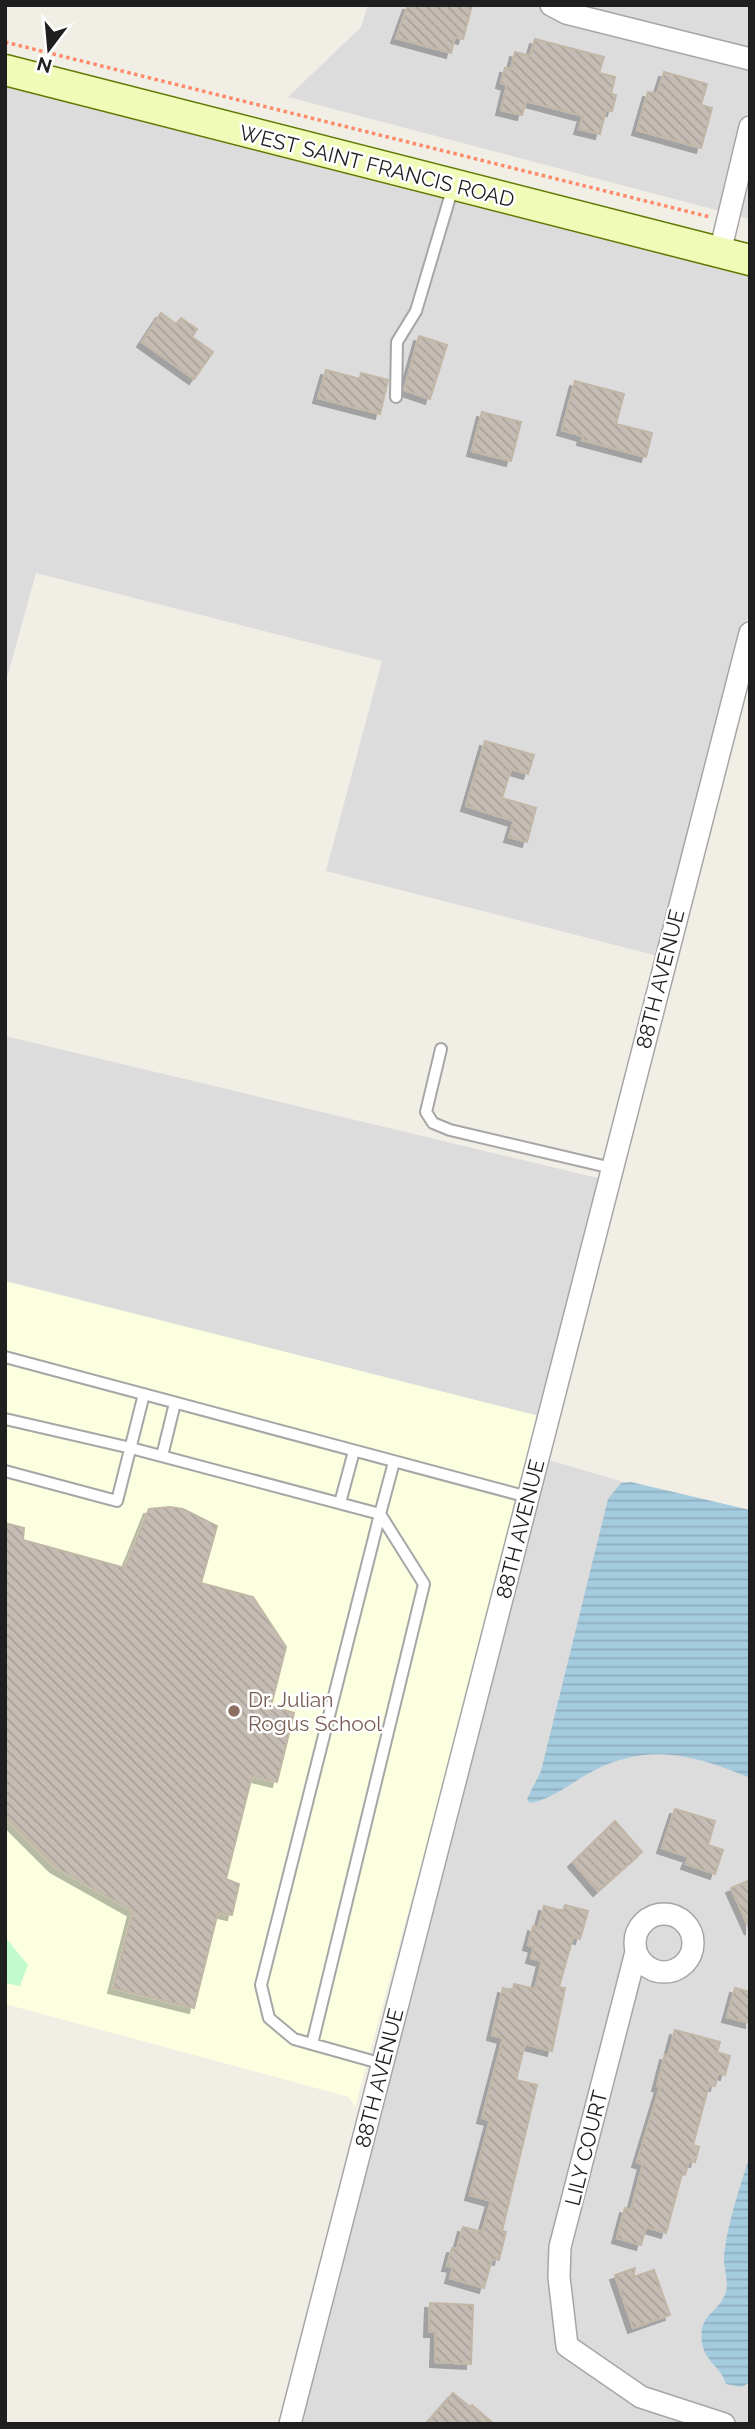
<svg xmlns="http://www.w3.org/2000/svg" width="755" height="2429" viewBox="0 0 755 2429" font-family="Raleway,sans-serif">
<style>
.residential{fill:#dddcdc}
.education{fill:#fbffdf}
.park{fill:#c1fbcd}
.water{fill:url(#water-rules)}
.building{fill:url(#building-back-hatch);stroke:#c2b6a7;stroke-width:2;filter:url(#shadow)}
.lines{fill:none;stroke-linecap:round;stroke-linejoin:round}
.lane-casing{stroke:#a6a6a6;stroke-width:14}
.street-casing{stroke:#a6a6a6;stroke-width:24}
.secondary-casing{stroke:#5f7a03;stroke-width:33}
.path{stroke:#fd8a69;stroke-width:3.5;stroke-dasharray:3.5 3.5;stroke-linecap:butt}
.lane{stroke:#fff;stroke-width:10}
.street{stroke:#fff;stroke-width:21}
.secondary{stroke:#f0fbb8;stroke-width:30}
.education-dot{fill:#8d6e63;stroke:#fff;stroke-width:2.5}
.labels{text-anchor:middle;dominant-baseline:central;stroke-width:5;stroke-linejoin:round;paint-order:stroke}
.street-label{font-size:21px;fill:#1f1f1f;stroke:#fff}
.education-label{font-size:21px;fill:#785e54;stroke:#fff;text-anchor:start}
</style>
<defs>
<pattern id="water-rules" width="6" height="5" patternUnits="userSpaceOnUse" patternTransform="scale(1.75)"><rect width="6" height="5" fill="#a5cbde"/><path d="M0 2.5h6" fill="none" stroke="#8eaebe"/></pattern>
<pattern id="building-back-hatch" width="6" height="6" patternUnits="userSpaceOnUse" patternTransform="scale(1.75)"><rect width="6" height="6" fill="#c5bdb4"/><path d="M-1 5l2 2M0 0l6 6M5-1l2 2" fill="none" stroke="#a9a29a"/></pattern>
<filter id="shadow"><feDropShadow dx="-5" dy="5" stdDeviation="0" flood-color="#0004"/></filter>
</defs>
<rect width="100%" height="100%" fill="#f0eee5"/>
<path class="residential" d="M368,5H750V219L288,97L361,27Z
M5,80L750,266V608L658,956L326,871L382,661L36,573L5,685Z
M5,1036L602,1179L543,1417L5,1281Z
M545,1459L750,1519V2424H298Z"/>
<path class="education" d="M5,1281L543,1417L355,2107L349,2097L5,2004Z"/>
<path class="park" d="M5,1937L28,1965L20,1986L5,1983Z"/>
<path class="water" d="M631,1482L750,1510V1778C695,1755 649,1742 593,1771C572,1782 553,1799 530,1803L527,1799L541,1771L608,1499L621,1483Z
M750,2155V2382L742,2387L726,2384C722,2368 705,2362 702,2343C698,2313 718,2315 726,2292C729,2281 723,2267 724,2255C728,2221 740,2187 750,2155Z"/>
<path class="building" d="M408,5H472L463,39L455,37L451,53L396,38Z
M535,39L604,57L599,73L615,77L611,94L616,95L612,111L606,110L600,134L579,129L583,116L526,101L522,115L501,110L507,85L501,83L505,68L511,69L515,52L530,56Z
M664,72L707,84L701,105L712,108L701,148L637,130L648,92L657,94Z
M161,313L176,324L181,318L197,329L192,337L213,352L194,379L142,342Z
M419,336L447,345L430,399L404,390Z
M326,370L360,379L361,373L388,380L380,414L318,398Z
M575,381L624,394L616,424L652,433L646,457L582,440L583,436L562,430Z
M482,412L521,422L511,461L472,451Z
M485,741L534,755L528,774L511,769L502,798L536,808L527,842L509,837L514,821L466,806Z
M170,1507L183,1509L217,1526L201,1583L253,1597L286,1647L271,1706L294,1713L277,1782L252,1776L226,1879L239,1884L232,1915L218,1912L194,2008L113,1988L133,1911L55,1867L5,1817V1523L24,1528L23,1540L125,1568L149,1509Z
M675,1809L715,1821L708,1845L723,1850L715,1874L686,1864L689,1857L662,1848Z
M615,1821L642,1852L598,1891L573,1862Z
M750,1880V1930L731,1888Z
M565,1905L588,1911L580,1939L573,1937L559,1987L565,1988L552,2051L525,2044L516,2080L537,2085L502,2231L506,2232L499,2260L492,2259L484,2288L450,2278L453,2267L447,2266L452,2248L457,2249L463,2227L482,2232L491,2201L470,2195L490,2120L482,2118L503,2038L492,2035L503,1988L513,1991L514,1984L535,1989L542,1961L531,1958L534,1947L528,1945L533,1926L538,1928L544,1906L563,1911Z
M735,1988L750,1992V2023L727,2017Z
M675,2030L720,2042L717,2052L730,2056L725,2075L718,2073L715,2086L709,2085L693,2145L699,2147L695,2162L689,2161L685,2175L682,2174L666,2233L646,2227L641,2245L617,2238L625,2208L631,2210L643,2164L637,2162L660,2087L657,2086L665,2055L668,2056Z
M635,2268L633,2277L654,2270L670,2315L633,2328L615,2275Z
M430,2303L473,2305L471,2364L435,2362L436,2332H429Z
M453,2393L470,2407L472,2405L494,2424H426Z"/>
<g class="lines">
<g class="lane-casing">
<path id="lane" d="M396,397L397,342L416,311L453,187
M441,1049L426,1112L433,1123L450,1130L612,1168
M5,1357L528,1497
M5,1419L131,1448L380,1514L261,1985L269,2018L294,2039L383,2064
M162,1456L175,1403
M5,1471L117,1501L144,1394
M340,1503L354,1451
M312,2044L424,1584L380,1514L394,1462"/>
</g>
<g class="street-casing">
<path id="street" d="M551,5L566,13L750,59
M720,252L750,127
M635 1943a29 29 0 1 1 58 0a29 29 0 1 1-58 0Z
M636,1952L560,2247L559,2277L567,2346L641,2397L724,2424
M290,2424L750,633"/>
</g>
<g class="secondary-casing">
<path id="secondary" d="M5,70L750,260"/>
</g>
<path class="path" d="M5,42L710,217"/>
<use href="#lane" class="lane"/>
<use href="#street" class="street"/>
<use href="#secondary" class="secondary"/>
</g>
<circle class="education-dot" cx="234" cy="1711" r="7"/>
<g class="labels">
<g class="street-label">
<text transform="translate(377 166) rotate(14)">WEST SAINT FRANCIS ROAD</text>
<text transform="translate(660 979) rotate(-76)">88TH AVENUE</text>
<text transform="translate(520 1529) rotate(-76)">88TH AVENUE</text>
<text transform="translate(379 2078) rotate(-76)">88TH AVENUE</text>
<text transform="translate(586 2148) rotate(-76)">LILY COURT</text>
</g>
<g class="education-label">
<text x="248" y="1699">Dr. Julian<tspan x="248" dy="24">Rogus School</tspan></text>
</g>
</g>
<rect width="755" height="2429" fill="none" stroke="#1f1f1f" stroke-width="14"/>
<g transform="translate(49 49) rotate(196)" stroke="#ffffff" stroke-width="5" paint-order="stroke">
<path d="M0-5L12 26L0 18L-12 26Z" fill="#1f1f1f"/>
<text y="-10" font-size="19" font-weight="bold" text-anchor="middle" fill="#1f1f1f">N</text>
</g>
</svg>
